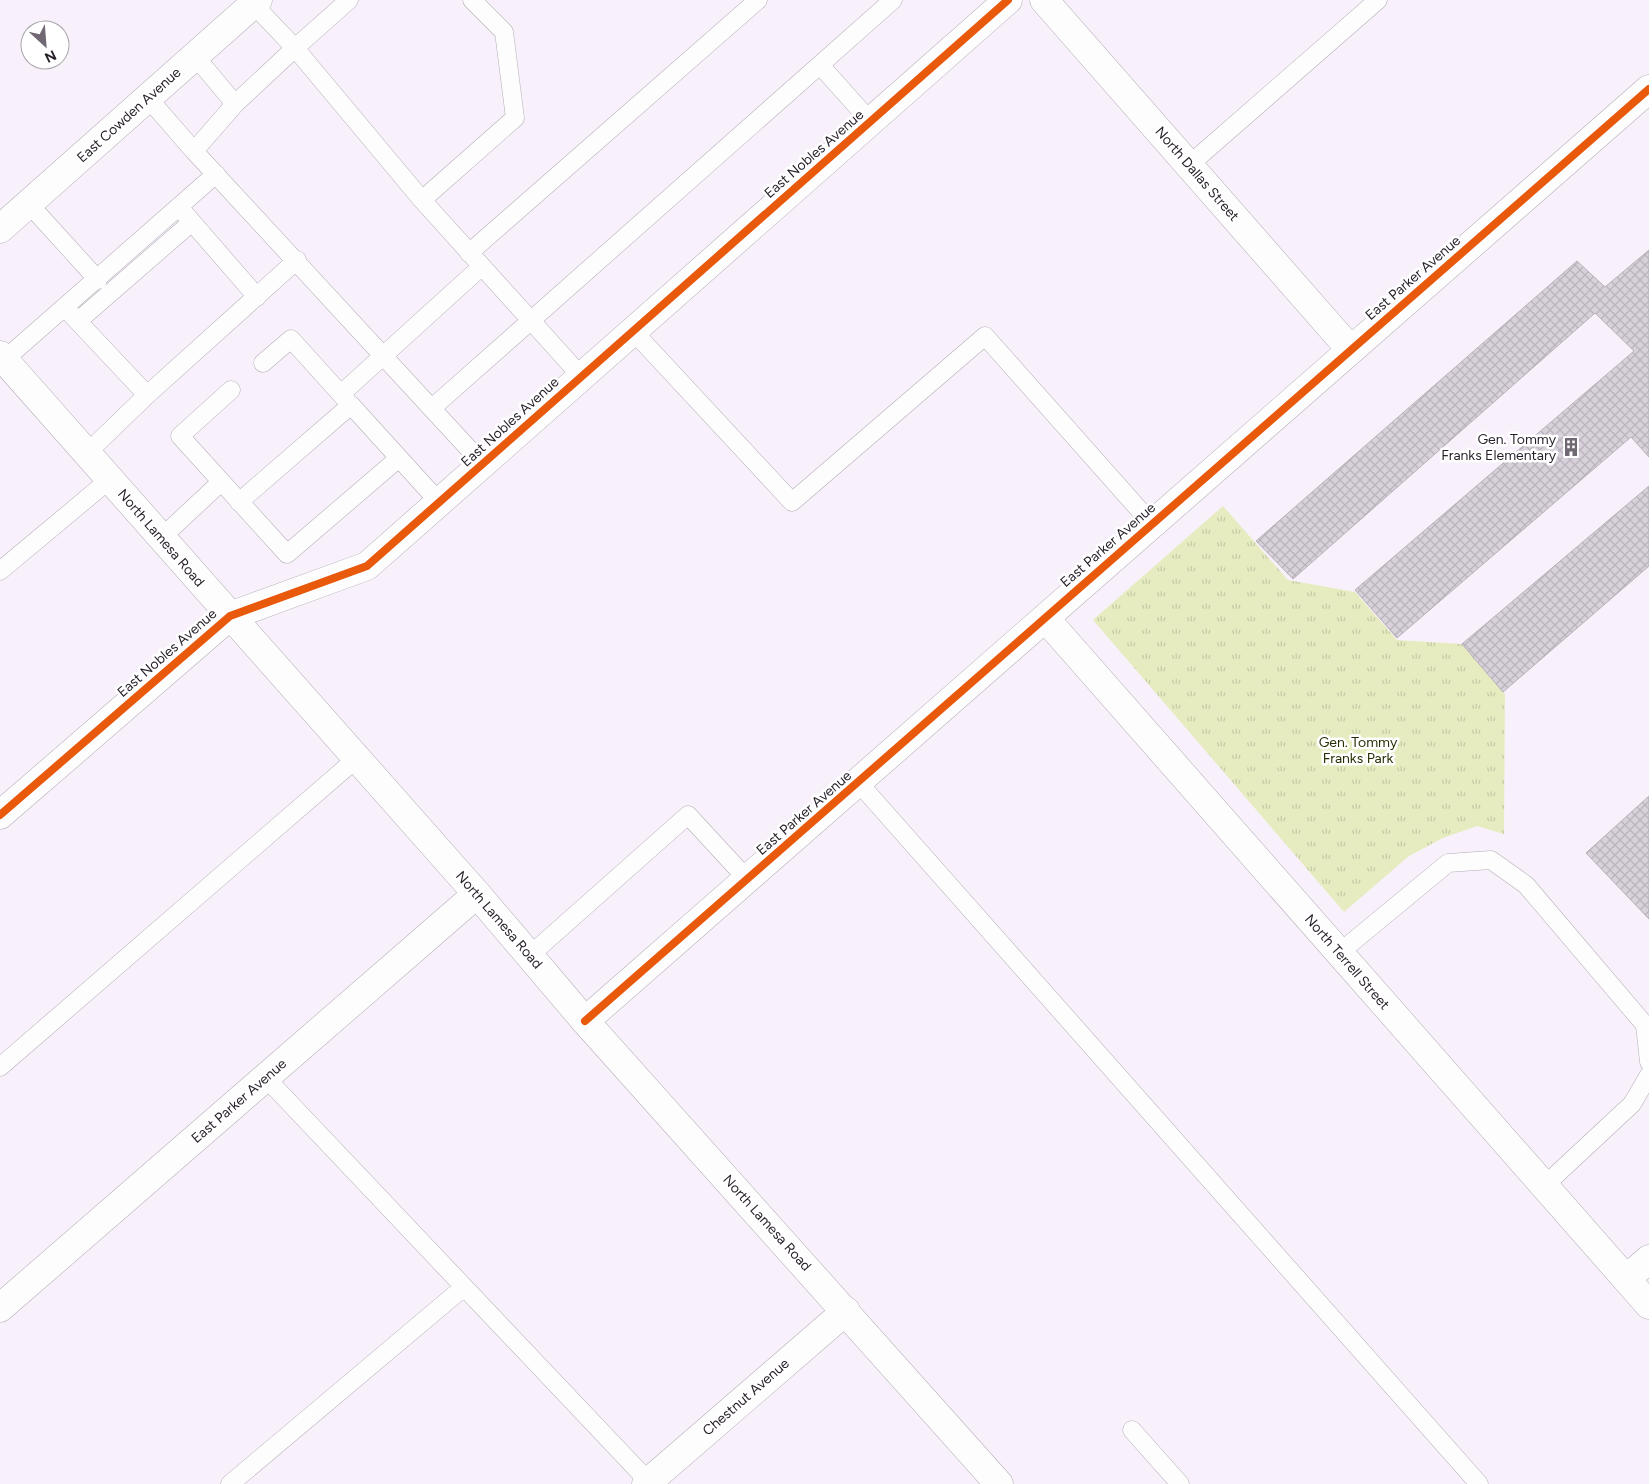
<svg xmlns="http://www.w3.org/2000/svg" width="1649" height="1484" viewBox="0 0 1649 1484" font-family="Figtree,sans-serif">
<style>
.park{fill:url(#park-tufts)}
.building{fill:url(#building-cross-hatch);stroke:#b8b1ba}
.lines{fill:none;stroke-linecap:round;stroke-linejoin:round}
.lane-casing{stroke:#b3acb6;stroke-width:19}
.street-casing{stroke:#b3acb6;stroke-width:29}
.secondary-casing{stroke:#b3acb6;stroke-width:29}
.lane{stroke:#fefdfe;stroke-width:18}
.street{stroke:#fefdfe;stroke-width:28}
.secondary{stroke:#fefdfe;stroke-width:28}
.cycleway-casing{stroke:#fff;stroke-width:11}
.cycleway{stroke:#e8590c;stroke-width:8}
.labels{text-anchor:middle;dominant-baseline:central;stroke-width:5;stroke-linejoin:round;paint-order:stroke}
.street-label{font-size:14px;fill:#261e28;stroke:#fff}
.poi-label{font-size:14px;fill:#261e28;stroke:#fff;text-anchor:end}
.park-label{font-size:14px;fill:#282e03;stroke:#fff}
</style>
<defs>
<pattern id="park-tufts" width="24" height="20" patternUnits="userSpaceOnUse" patternTransform="scale(1.25)"><rect width="24" height="20" fill="#e6ecc0"/><path d="M3 7l-1-3M5 7V3M7 7l1-3M15 17l-1-3M17 17v-4M19 17l1-3" fill="none" stroke="#c5caa5"/></pattern>
<pattern id="building-cross-hatch" width="8" height="8" patternUnits="userSpaceOnUse" patternTransform="scale(1.25)"><rect width="8" height="8" fill="#d8d1db"/><path d="M0 0l8 8M0 8l8-8" fill="none" stroke="#b9b3bc"/></pattern>
</defs>
<rect width="100%" height="100%" fill="#f8f1fb"/>
<path class="park" d="M1223,506L1288,580L1355,592L1397,640L1462,644L1505,694L1504,834L1477,826L1443,838L1409,856L1344,912L1093,620Z"/>
<path class="building" d="M1649,250V457L1631,437L1397,638L1355,590L1634,351L1595,313L1293,579L1256,541L1577,261L1605,287Z
M1649,486V566L1503,692L1462,644Z
M1649,796V919L1586,853Z"/>
<g class="lines">
<g class="lane-casing">
<path id="lane" d="M349,0L295,48L422,200L581,376
M195,56L235,104
M820,65L870,121
M148,98L194,151L482,463
M194,151L235,104L295,48L253,4
M1189,165L1378,0
M422,200L515,118L504,32L472,0
M29,204L98,280
M185,214L257,297
M469,253L758,0
M70,313L147,395
M78,321L192,222
M633,331L792,502L985,336L1152,524
M4,360L216,174
M263,363L291,339L347,401
M231,390L180,436L287,554L399,458
M341,394L481,267
M432,408L893,0
M86,454L147,395L297,260
M239,502L351,405L439,502
M160,539L221,482
M0,571L109,480
M858,782L1479,1484
M1339,953L1448,863L1491,860L1526,885L1645,1025L1649,1062
M529,956L688,815L747,879
M0,1067L356,759
M266,1078L649,1482
M1544,1186L1632,1104L1649,1075
M1132,1430L1180,1484
M230,1484L464,1287"/>
</g>
<g class="street-casing">
<path id="street" d="M1044,0L1350,349
M0,229L258,0
M1045,618L1649,1305
M585,1021L1649,89
M1626,1279L1649,1259
M0,1308L477,894
M646,1484L846,1311"/>
</g>
<g class="secondary-casing">
<path id="secondary" d="M0,355L477,894L585,1021L999,1484
M0,815L230,616L367,566L1008,0"/>
</g>
<use href="#lane" class="lane"/>
<use href="#street" class="street"/>
<use href="#secondary" class="secondary"/>
<g class="cycleway-casing">
<path id="cycleway" d="M0,815L230,616L367,566L1008,0
M585,1021L1649,89"/>
</g>
<use href="#cycleway" class="cycleway"/>
</g>
<defs>
<g id="building-bare" transform="scale(1.5)"><path d="M-4-6H4V6H1V3H-1V6H-4ZM-2.5-4.3h1.7v1.8h-1.7ZM.8-4.3h1.7v1.8H.8ZM-2.5-1h1.7V.8h-1.7ZM.8-1h1.7V.8H.8Z" fill="#706872" stroke="#fff" stroke-width="2.5" paint-order="stroke"/></g>
</defs>
<g fill-rule="evenodd">
<use href="#building-bare" x="1571" y="447"/>
</g>
<g class="labels">
<g class="street-label">
<text transform="translate(129 115) rotate(-42)">East Cowden Avenue</text>
<text transform="translate(814 154) rotate(-41)">East Nobles Avenue</text>
<text transform="translate(1197 174) rotate(49)">North Dallas Street</text>
<text transform="translate(1413 278) rotate(-41)">East Parker Avenue</text>
<text transform="translate(510 422) rotate(-42)">East Nobles Avenue</text>
<text transform="translate(161 538) rotate(49)">North Lamesa Road</text>
<text transform="translate(1108 545) rotate(-41)">East Parker Avenue</text>
<text transform="translate(167 653) rotate(-41)">East Nobles Avenue</text>
<text transform="translate(804 813) rotate(-41)">East Parker Avenue</text>
<text transform="translate(499 920) rotate(49)">North Lamesa Road</text>
<text transform="translate(1347 962) rotate(49)">North Terrell Street</text>
<text transform="translate(239 1101) rotate(-41)">East Parker Avenue</text>
<text transform="translate(767 1223) rotate(48)">North Lamesa Road</text>
<text transform="translate(746 1397) rotate(-41)">Chestnut Avenue</text>
</g>
<g class="poi-label">
<text x="1556" y="439">Gen. Tommy<tspan x="1556" dy="16">Franks Elementary</tspan></text>
</g>
<g class="park-label">
<text x="1358" y="742">Gen. Tommy<tspan x="1358" dy="16">Franks Park</tspan></text>
</g>
</g>
<g transform="translate(45 45) rotate(154)"><circle r="24" fill="#ffffff" stroke="#a8a5a9"/>
<path d="M0-4L9 19L0 12L-9 19Z" fill="#706872"/>
<text y="-8" font-size="14" font-weight="bold" text-anchor="middle" fill="#261e28">N</text>
</g>
</svg>
